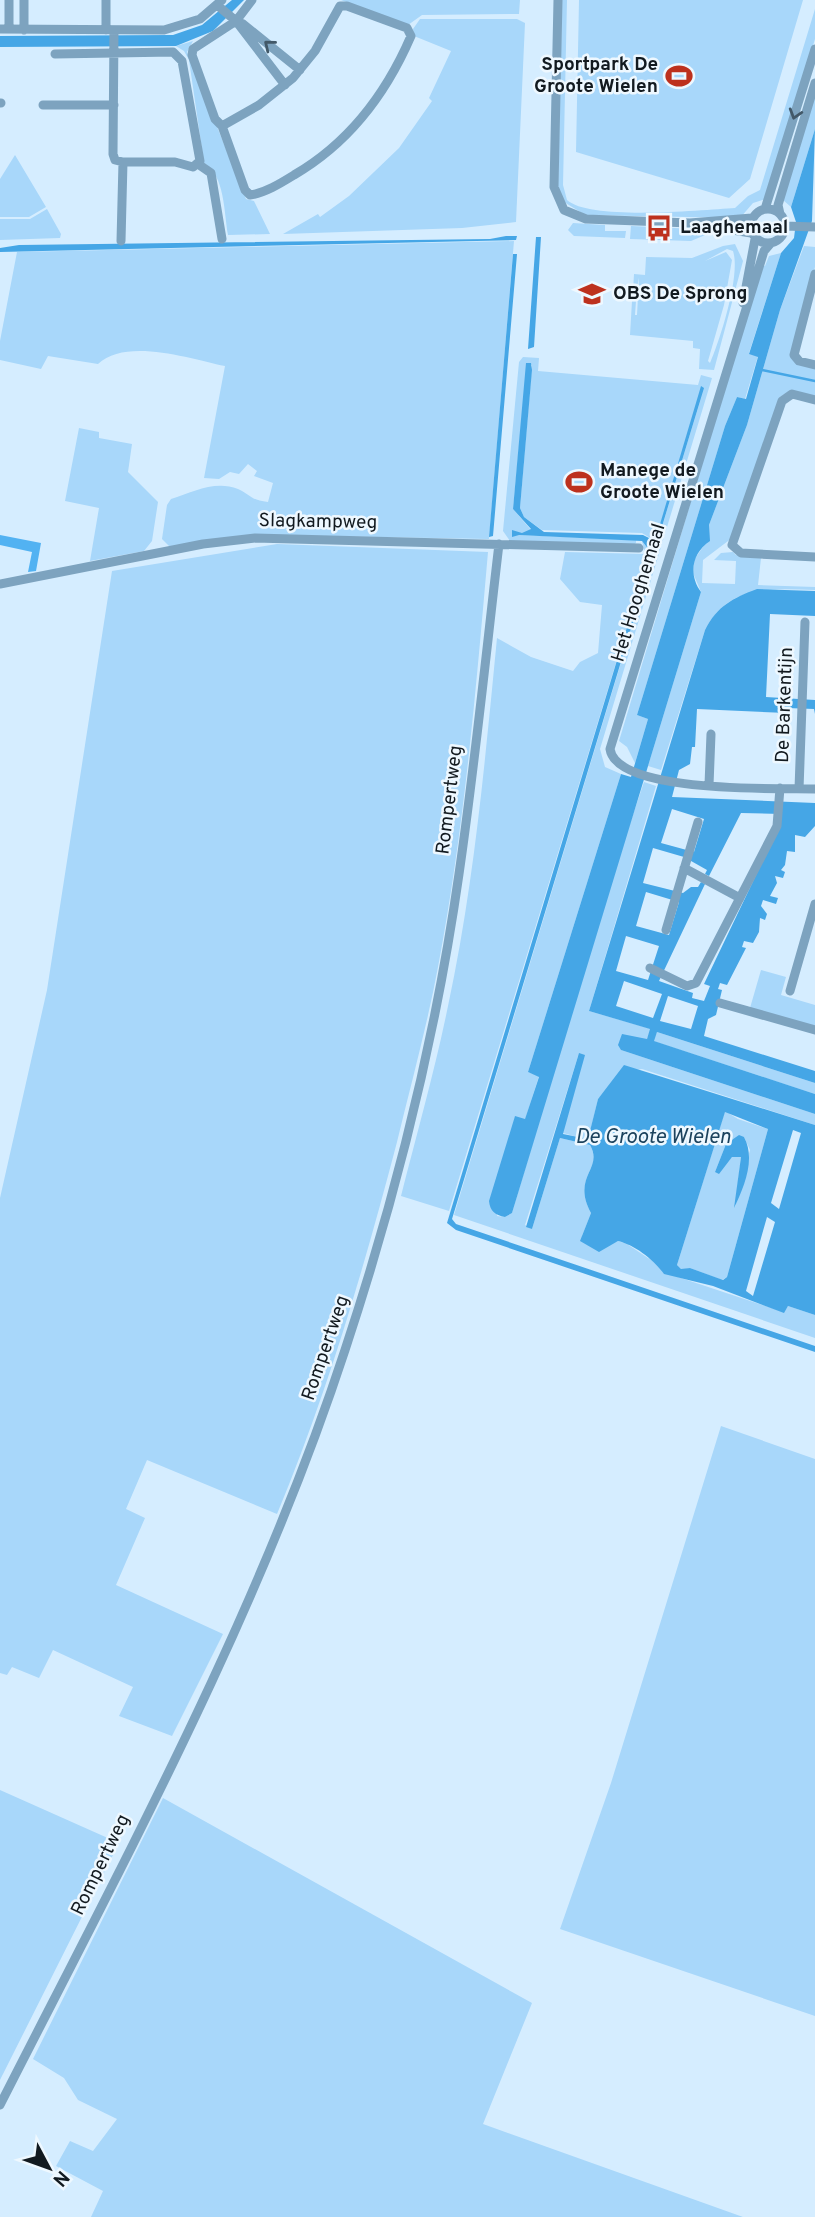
<svg xmlns="http://www.w3.org/2000/svg" width="815" height="2217" viewBox="0 0 815 2217" font-family="Overpass,sans-serif">
<style>
.green{fill:#a8d7fa;fill-rule:evenodd}
.forest{fill:#52b2f2}
.water{fill:#45a6e6;fill-rule:evenodd}
.lines{fill:none;stroke-linecap:round;stroke-linejoin:round}
.stream{stroke:#45a6e6;stroke-width:2.5}
.minor{stroke:#7da3bf;stroke-width:9}
.oneway{stroke:#425868}
.labels{text-anchor:middle;dominant-baseline:central;stroke-width:5;stroke-linejoin:round;paint-order:stroke}
.poi-label{font-size:19px;font-weight:bold;fill:#121a20;stroke:#eef8ff;text-anchor:start}
.street-label{font-size:19px;fill:#121a20;stroke:#eef8ff}
.water-label{font-size:21px;font-style:italic;fill:#1c435e;stroke:#eef8ff}
</style>
<rect width="100%" height="100%" fill="#d5edff"/>
<path class="green" d="M341,0H520L519,14L422,15L408,25Z
M562,0H567L563,185L567,200C590,221 702,210 735,208L748,196L760,190L815,9V39L766,199L753,203L740,218L585,215L564,202L558,186Z
M579,0H803L750,179L729,198L576,152Z
M420,19H517L525,23L516,222L462,228L283,234L318,214L320,217L349,196L399,148L432,101L429,98L451,51L414,36L413,29Z
M193,41L187,52L246,199L254,201L270,234L228,235C224,213 225,175 204,163L189,60L184,51L176,46Z
M815,92V129L791,207L783,200Z
M15,155L46,207L29,217H0V179Z
M47,209L61,234L60,238L0,240V219H30Z
M573,223L605,225V231H626L625,238L574,236L568,230Z
M631,226L717,230L691,241L630,239Z
M514,241L489,539L262,535L170,547L162,539L167,505L171,499C193,492 215,480 238,489C251,495 250,500 268,502L273,483L254,476L257,471L248,464L239,474L230,472L219,479L204,478L225,366C191,359 126,337 98,364L48,356L41,369L0,360V341L17,252Z
M735,244L743,261L714,370L699,369L700,349L693,348V341L630,335L632,301H636L635,315H637L639,278L636,291H633L634,274L645,275L646,257L692,258L723,246ZM727,249L733,251C741,275 720,340 710,363L708,361L724,305L732,260L726,252L705,261Z
M804,246L815,247V267L792,354L815,367V397L791,390L780,397L732,538L703,560L702,583L735,584L736,561L714,560L721,553L733,552L736,555L761,558L758,585L815,587V590C770,589 729,584 705,630L661,770L648,766L701,592L693,573L694,560L705,544L709,525L747,425L780,310Z
M781,253L749,353L758,356L745,399L737,397L725,426L637,715L648,719L635,763L627,747L619,741L762,265L765,266L769,256Z
M523,357L539,358L538,371L698,385L701,375L712,378L600,749L605,767L621,774L528,1072L539,1076L525,1120L515,1117L497,1216L505,1217L512,1213L606,895L644,782L656,786L589,1011L651,1029L647,1039L621,1050L815,1114V1125L642,1069L621,1072L598,1099L588,1140L563,1133L579,1053L525,1225L532,1229L560,1138L590,1145C604,1170 571,1175 591,1213L582,1236L606,1246L618,1241L627,1244L675,1276L784,1312L788,1306L815,1315V1338L454,1215L704,388L655,541L642,533L542,530L524,517L520,508L532,365L527,363L513,509L531,530L519,535L636,540V543L632,546L510,541L503,531L519,362Z
M79,428L99,432V438L132,444L128,472L158,502L152,541L144,551L90,561L99,508L65,501Z
M642,541L650,551L449,1211L401,1196C417,1133 435,1070 448,1006C474,885 485,761 497,638L531,657L573,671L580,662L598,653L602,605L580,602L560,579L565,552L645,554Z
M277,544L488,552C476,690 464,830 438,967C427,1026 411,1084 397,1142C364,1268 327,1394 277,1514L147,1460L126,1509L145,1518L116,1585L223,1634L172,1736L119,1716L133,1687L53,1650L39,1678L12,1667L7,1675L0,1673V1198L47,990L112,571Z
M761,970L786,977L781,995L815,1005V1027L750,1008Z
M657,1032L815,1083V1094L653,1041Z
M725,1111L738,1119L768,1129L727,1277L722,1280L690,1268L682,1270L677,1265ZM744,1137L750,1150L735,1207L741,1157H732L715,1172L726,1144Z
M721,1426L815,1459V2016L560,1929L611,1783Z
M0,1790L119,1843L0,2080Z
M163,1798L532,2003L483,2124L743,2217H91L103,2191L56,2166L70,2141L93,2151L117,2119L78,2100L64,2078L33,2059Z"/>
<path class="forest" d="M0,535L41,543L36,571L28,572L32,552L0,545Z"/>
<path class="water" d="M232,0H244L213,31L176,46L0,47V36L173,35L202,25Z
M815,129L812,221L780,310L747,425L709,525L710,541C692,553 688,574 701,592L512,1213L505,1217C495,1215 490,1211 489,1201L515,1116L525,1119L539,1077L528,1072L621,774L631,777L648,719L637,715L725,426L737,397L746,399L758,357L749,354L781,253L794,238L796,222L791,207Z
M506,236H517L516,240L0,252V248L19,245L490,239Z
M536,237H541L534,347L528,349Z
M513,254H517L493,536L489,537Z
M526,363H531L532,370L520,508L524,517L544,532L643,535L655,541L701,386L704,388L452,1219L456,1224L815,1346V1352L456,1230L447,1223L650,551L642,541L519,535L512,537V530L522,533L531,529L513,509Z
M757,589L815,591V616L770,614L766,697L815,700V714L814,709L787,708V713L697,709L695,747H692L690,764L679,770L672,797L815,803V826L805,837L795,835V852L787,851L785,865L781,870L785,872L783,878L775,876L777,883L770,896L778,898L776,904L763,900L761,906L767,914L765,920L760,918L759,932L753,943L744,941L742,947L746,948L727,985L720,983L718,989L722,990L716,1015L708,1019L704,1036L815,1071V1083L657,1032L654,1041L815,1094V1114L621,1050L618,1045L622,1034L647,1039L650,1029L589,1011L705,630C717,606 733,598 757,589ZM672,809L704,819L694,852L661,843ZM741,813L782,814L780,825L704,984L710,986L704,1001L692,998L693,993L659,981L705,884L701,882L698,887H691L683,893L643,883L653,848L684,857L707,870L705,874L709,876ZM646,892L679,902L669,935L636,926ZM626,936L659,946L648,980L616,971ZM624,981L662,994L653,1018L616,1006ZM668,996L698,1006L691,1029L660,1021Z
M579,1053L585,1055L563,1134L588,1139L598,1099L624,1065L815,1125V1315L788,1306L784,1313L713,1286L664,1274C654,1260 635,1245 618,1241L599,1252L580,1241L591,1213C571,1176 604,1169 590,1145L560,1138L532,1229L526,1227ZM725,1112L768,1129L727,1277L723,1280L690,1268L681,1269L677,1265ZM793,1130L801,1133L779,1209L771,1203ZM767,1217L775,1222L753,1296L746,1291Z
M739,1135L744,1137C756,1159 744,1187 734,1208L741,1157H732L719,1174L715,1172L726,1144Z"/>
<g class="lines">
<path class="stream" d="M762,370L815,381"/>
<path class="minor" d="M9,0V29
M24,0V30
M558,0L554,187L564,210L586,219L690,223L752,218
M217,5L236,21L285,85
M236,21L243,24L300,70
M0,29L164,30L200,19L222,0
M106,30V0
M114,30L113,154L115,160L123,162
M55,54L173,52L182,61L200,161L193,167L175,162H123L121,241
M0,103H1
M43,105H114
M222,126L259,105L293,78L315,51L340,6H347L407,28L411,36C386,94 349,143 294,175C281,183 265,193 250,195L245,190L222,126L215,119L192,55L193,49L236,21L252,0
M198,164L211,173L222,239
M751 226a17 17 0 1 1 34 0a17 17 0 1 1-34 0Z
M765,209L815,49
M780,214L778,205L815,83
M702,225L751,233
M785,226L815,227
M770,244L764,251L610,749C617,794 779,788 815,789
M815,274L794,355L799,361L815,365
M743,303L755,239
M815,400L792,394L782,401L732,545L741,553L815,557
M0,584L203,544L255,538L639,548
M709,785L711,734
M799,789L805,622
M684,868L740,898
M666,930L698,822
M650,968L687,986L696,983L777,826L780,788
M790,991L815,904
M720,1003L815,1030
M0,2105C125,1859 259,1613 345,1350C396,1196 436,1035 459,874C475,764 486,654 499,544"/>
</g>
<defs><path id="oneway-chevron" d="M-2-3.5L2.5 0L-2 3.5" fill="none" stroke-width="1.6" stroke-linecap="round" stroke-linejoin="round" transform="scale(1.75)"/></defs>
<g class="oneway">
<use href="#oneway-chevron" transform="translate(269 45) rotate(-141)"/>
<use href="#oneway-chevron" transform="translate(795 114) rotate(107)"/>
</g>
<defs>
<g id="stadium-bare" transform="scale(2.1)"><path d="M0-5a6.5 5 0 1 0 0 10a6.5 5 0 1 0 0-10ZM-3.5-1.8h7v3.6h-7Z" fill="#bd311e" stroke="#eef8ff" stroke-width="2.5" paint-order="stroke"/></g>
<g id="bus-bare" transform="scale(2.1)"><path d="M-5-6H5V4H4V6H2V4H-2V6H-4V4H-5ZM-3.5-4V0h7V-4ZM-3.5 1.2v1.5H-2V1.2ZM2 1.2v1.5H3.5V1.2Z" fill="#bd311e" stroke="#eef8ff" stroke-width="2.5" paint-order="stroke"/></g>
<g id="school-bare" transform="scale(2.1)"><path d="M0-5L7-2L0 1L-7-2ZM-4 1L0 2.5L4 1V4Q0 6-4 4Z" fill="#bd311e" stroke="#eef8ff" stroke-width="2.5" paint-order="stroke"/></g>
</defs>
<g fill-rule="evenodd">
<use href="#stadium-bare" x="679" y="76"/>
<use href="#bus-bare" x="659" y="228"/>
<use href="#school-bare" x="592" y="294"/>
<use href="#stadium-bare" x="579" y="482"/>
</g>
<g class="labels">
<g class="poi-label">
<text x="658" y="65" text-anchor="end">Sportpark De<tspan x="658" dy="22">Groote Wielen</tspan></text>
<text x="680" y="228">Laaghemaal</text>
<text x="613" y="294">OBS De Sprong</text>
<text x="600" y="471">Manege de<tspan x="600" dy="22">Groote Wielen</tspan></text>
</g>
<g class="street-label">
<text transform="translate(318 522) rotate(1)">Slagkampweg</text>
<text transform="translate(639 593) rotate(-73)">Het Hooghemaal</text>
<text transform="translate(785 705) rotate(-88)">De Barkentijn</text>
<text transform="translate(450 800) rotate(-83)">Rompertweg</text>
<text transform="translate(326 1348) rotate(-71)">Rompertweg</text>
<text transform="translate(101 1865) rotate(-64)">Rompertweg</text>
</g>
<g class="water-label">
<text x="653" y="1137">De Groote Wielen</text>
</g>
</g>
<g transform="translate(49 2168) rotate(131)" stroke="#eef8ff" stroke-width="5" paint-order="stroke">
<path d="M0-5L12 26L0 18L-12 26Z" fill="#121a20"/>
<text y="-10" font-size="19" font-weight="bold" text-anchor="middle" fill="#121a20">N</text>
</g>
</svg>
